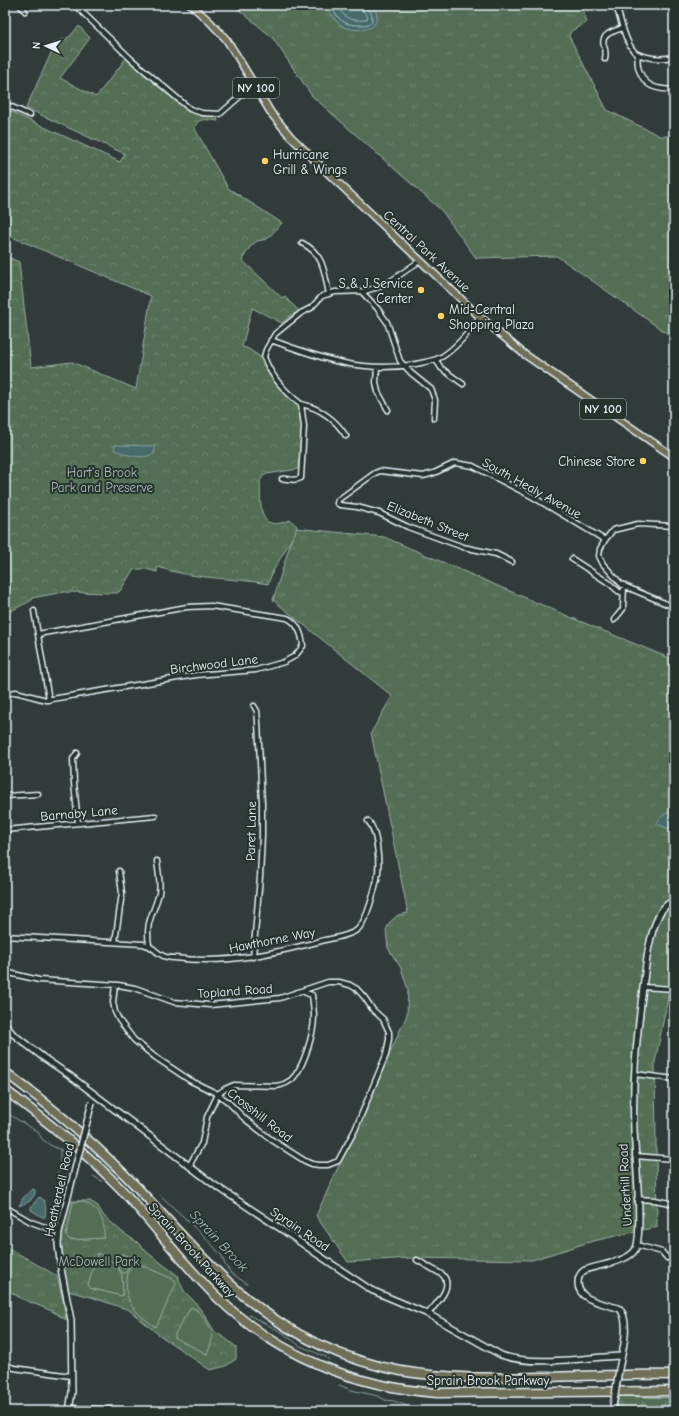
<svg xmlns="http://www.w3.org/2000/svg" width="679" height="1416" viewBox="0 0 679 1416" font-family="'Comic Neue',sans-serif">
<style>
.grass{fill:url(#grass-tufts);stroke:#9db0a6}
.forest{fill:url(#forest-firs);stroke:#9db0a6}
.park{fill:url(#park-crowns);stroke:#9db0a6}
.pitch{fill:#526e55;stroke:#9db0a6}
.water{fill:#466b6a;stroke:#87a1a3}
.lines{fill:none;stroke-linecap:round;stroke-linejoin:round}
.shore{stroke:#a7bbbf;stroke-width:1}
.stream{stroke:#87a1a3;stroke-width:1}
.minor-casing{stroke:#e8f1f8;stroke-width:7}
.tertiary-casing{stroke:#e8f1f8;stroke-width:8}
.primary-casing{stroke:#e8f1f8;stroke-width:9}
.motorway-casing{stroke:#e8f1f8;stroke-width:11}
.minor{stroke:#26332d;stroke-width:4}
.tertiary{stroke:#26332d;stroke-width:5}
.primary{stroke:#706f59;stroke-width:6}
.motorway{stroke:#706f59;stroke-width:8}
.tertiary-bridge-casing{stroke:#e8f1f8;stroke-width:8;stroke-linecap:butt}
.tertiary-bridge{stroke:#26332d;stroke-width:5}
.poi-dot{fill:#ffd166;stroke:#26332d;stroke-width:1.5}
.labels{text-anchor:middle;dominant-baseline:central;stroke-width:4;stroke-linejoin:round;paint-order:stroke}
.shield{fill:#26332d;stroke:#aeb8bb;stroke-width:1}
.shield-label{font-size:12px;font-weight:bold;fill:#e8f1f8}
.poi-label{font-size:13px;fill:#e8f1f8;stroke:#26332d;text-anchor:start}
.street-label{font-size:13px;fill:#e8f1f8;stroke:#26332d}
.park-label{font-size:13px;fill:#acbdb7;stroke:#26332d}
.water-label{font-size:14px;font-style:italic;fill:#a7bbbf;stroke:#26332d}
</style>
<defs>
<pattern id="grass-tufts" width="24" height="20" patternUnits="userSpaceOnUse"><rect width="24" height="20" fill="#526e55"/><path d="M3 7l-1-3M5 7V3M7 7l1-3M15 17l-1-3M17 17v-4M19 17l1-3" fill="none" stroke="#6b836e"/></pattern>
<pattern id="forest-firs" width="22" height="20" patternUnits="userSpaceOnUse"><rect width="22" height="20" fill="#526e55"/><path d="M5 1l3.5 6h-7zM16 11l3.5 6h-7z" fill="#6b836e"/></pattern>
<pattern id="park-crowns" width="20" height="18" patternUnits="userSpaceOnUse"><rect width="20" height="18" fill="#526e55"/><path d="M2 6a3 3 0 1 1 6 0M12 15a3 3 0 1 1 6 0" fill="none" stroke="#6b836e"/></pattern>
</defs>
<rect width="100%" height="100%" fill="#313c3a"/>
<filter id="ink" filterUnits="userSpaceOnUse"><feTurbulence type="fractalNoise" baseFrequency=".025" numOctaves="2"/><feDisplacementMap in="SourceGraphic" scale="8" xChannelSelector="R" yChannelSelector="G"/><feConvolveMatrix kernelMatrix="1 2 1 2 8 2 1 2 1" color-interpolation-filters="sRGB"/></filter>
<g filter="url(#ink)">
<path class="grass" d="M233,5H582L586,23L571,31L569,36L607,110L660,136H674V337H672L557,256L476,258L442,211L312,96L272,37Z
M295,528L384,537L570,617L674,660V968L655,1062L657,1227L593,1241L532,1260L410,1258L348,1262L316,1216L407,1015L408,990L401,968L388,948L386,931L389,923L398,915L408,913L371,733L392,696L273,600Z
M5,1246L57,1276L63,1300L66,1320L52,1311L20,1298L5,1288Z"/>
<path class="forest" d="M619,1396L674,1398V1411H616Z"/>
<path class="park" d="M79,26L90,38L60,78L96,97L127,57L188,110L202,116H217L218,121C209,120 196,116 195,129L228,188L282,223L267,239L257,241L250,247L242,260L282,298L284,296L299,311L290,316L282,323L252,308L242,347L247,348L259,356L274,380L300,408L303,430L298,469L267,474L263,476L260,481C261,492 258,521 271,523C277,525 284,522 290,520L297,526L295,533L273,571L268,584C231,577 194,580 158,567L157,569V572L146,569H140L133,570L120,591L117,593L64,592L32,598V600L5,614V256L19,262L31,367L72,362L136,389L151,296L5,234V109L120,162L125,154L26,108L53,49L50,45L69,37Z
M69,1201H90L98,1206L103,1215L122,1232L137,1242L148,1253L177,1275L184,1291L194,1301L204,1314L215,1332L225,1338L236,1347V1359L226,1366L210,1370L158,1334L129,1310L91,1297L68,1291L60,1248V1233Z"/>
<path class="pitch" d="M82,1201C100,1209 105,1219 104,1238L70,1240L66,1236L73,1202Z
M98,1253L117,1265L116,1256L123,1254L131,1258L126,1273H123L118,1267L122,1276L123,1293L122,1296L90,1288L88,1285Z
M132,1261L175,1280L176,1284L156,1327C127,1308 120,1294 132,1261Z
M191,1307C202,1312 209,1323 212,1335C213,1341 209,1349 207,1354L175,1338V1334Z"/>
<path class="water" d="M325,5H370C372,8 375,10 376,12C377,14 377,17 377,18C375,33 352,31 342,26C334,22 333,13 326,8Z
M115,445L155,446L154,454C140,460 128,455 114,450Z
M673,811L674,815L673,827L667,828L657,824C658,817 666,813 673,811Z
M33,1189L35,1190V1194L30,1201L19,1206L23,1198Z
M39,1197C47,1199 46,1211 45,1217H42L31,1210V1207Z"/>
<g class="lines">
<path class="shore" d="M329,5C333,9 335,14 339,18C345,26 360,26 369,24L372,21V15L368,9L367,5
M337,5C346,19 348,21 366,20L368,17L363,11L362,5"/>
<path class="stream" d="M5,1112L38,1132L42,1139L50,1145L65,1152
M57,1173L60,1169V1149
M93,1176L102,1181
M159,1194L205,1237L222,1256L225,1265L231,1273L247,1284
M5,1212L10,1214
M249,1315L283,1333L300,1346L326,1357L329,1360
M339,1385L351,1390L378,1396L385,1400L394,1401L405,1405L409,1409V1411"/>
<g class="minor-casing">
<path id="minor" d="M20,5L25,11
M75,5L131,59L190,109L202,113L220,114L254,84
M616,5C620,17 626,47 637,54C642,56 647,57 653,58C661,59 667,59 674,56
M638,54C637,60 637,64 639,70C645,88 657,89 674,90
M605,59C606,54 606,51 604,46C600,34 614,31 623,28
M5,104L30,115
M302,243C324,254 324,271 329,294
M362,292L377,308L387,322L400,361L411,373L431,389L435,400L434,418
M271,340C320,358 363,374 416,364C425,362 435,361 443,356C458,346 470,331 480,317
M436,360L441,368L463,384
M377,367L376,382L378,392L388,410
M301,404C320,408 336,420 346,436
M282,479C289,478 294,482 301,478L304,426L301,404C285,392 271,376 264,357L266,350L275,334L301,313L311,308L322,296L335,292L365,291L385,285L421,260
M674,526L638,524L613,530L605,540L600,549L599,556L603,564L622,585L674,607
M572,559L609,583L618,591L623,593
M512,562L496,554L463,547L408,527L379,513L357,507L340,505L337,503L338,500L375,473L380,471L423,476L434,473L455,463L473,466L533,497L605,540
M34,611L49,700
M614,620L623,609L624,585
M5,694L16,692L46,700L196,675L256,670L284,662L295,656L303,646C302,635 298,623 287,618L211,606L187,607L38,634
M77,753L73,759L74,783L78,823
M5,796L38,794
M5,830L155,816
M5,936L143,944C153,946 152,949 160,954C164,957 170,958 175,958C227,965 275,953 325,940C334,938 349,936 357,930C367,921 374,892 377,879C380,866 378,831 368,821
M115,942L122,893L119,871
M149,945C145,920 154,914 159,893C161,883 158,871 157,861
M253,957L260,877L262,835V803L258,722L257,711L254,706
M5,972L39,980L118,985L135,988L174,1002L210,1005L280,998L328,982H339L350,985L357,989L365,998L373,1010L383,1019L389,1032V1039L386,1055L355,1130L338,1161L328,1165H319L312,1164L305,1161L272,1140L245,1119L228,1102L218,1094L191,1081L155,1057L134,1040L119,1020L115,1012L113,1002L115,985
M643,987L674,989
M635,1074L674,1079
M635,1156L674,1159
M189,1166L202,1143L207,1117L218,1094L225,1089L234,1085L277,1086C282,1085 287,1083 291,1080C303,1070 314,1033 314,1017C314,1010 313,1003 312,995L306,993L304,990
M637,1199L655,1200L674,1204
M5,1207L31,1222L59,1232
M637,1245L662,1252L667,1258
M417,1260L443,1275C454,1288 436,1303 428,1314
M6,1360L9,1366L14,1368L71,1376
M69,1408L142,1411"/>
</g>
<g class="tertiary-casing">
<path id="tertiary" d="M5,1024L13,1034L44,1058L69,1075L213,1184L287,1233L317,1254L371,1290L428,1314L501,1355C534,1367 586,1357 621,1356
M619,1369C622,1353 631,1323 620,1309C606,1303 578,1302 578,1283C578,1278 580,1273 585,1270C598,1265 628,1262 635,1250C644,1236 635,1151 634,1130C632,1082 637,1035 643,988C646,965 648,939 658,917C661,909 667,904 674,900
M69,1411L72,1392L71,1320L61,1269L58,1245L59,1232L75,1169
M612,1411L615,1395"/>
</g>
<g class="primary-casing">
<path id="primary" d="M191,5L209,21L226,39L237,56L271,113L291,137L330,175L480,317L524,354L674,457"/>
</g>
<g class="motorway-casing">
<path id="motorway" d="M5,1072C47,1103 87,1137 124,1174C164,1214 200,1259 244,1296C289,1334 343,1360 401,1371C447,1379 495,1378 541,1377C585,1376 630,1374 674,1375
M5,1090C46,1120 85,1152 120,1188C154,1224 183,1265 219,1299C278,1356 356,1387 437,1393L674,1391"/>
</g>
<use href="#minor" class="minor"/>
<use href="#tertiary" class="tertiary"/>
<use href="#primary" class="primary"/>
<use href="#motorway" class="motorway"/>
<g class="tertiary-bridge-casing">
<path id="tertiary-bridge" d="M75,1169L92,1102
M615,1395L619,1369"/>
</g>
<use href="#tertiary-bridge" class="tertiary-bridge"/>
</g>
</g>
<g class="poi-dot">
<circle cx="265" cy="161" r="4"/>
<circle cx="421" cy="290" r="4"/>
<circle cx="441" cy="316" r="4"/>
<circle cx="643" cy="461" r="4"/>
</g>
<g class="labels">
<g class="shield">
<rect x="233" y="78" width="46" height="20" rx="3"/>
<rect x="580" y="399" width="46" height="20" rx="3"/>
</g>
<g class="shield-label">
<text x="256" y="88">NY 100</text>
<text x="603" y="409">NY 100</text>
</g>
<g class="poi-label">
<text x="273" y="154">Hurricane<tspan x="273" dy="15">Grill &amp; Wings</tspan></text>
<text x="413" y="283" text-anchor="end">S &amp; J Service<tspan x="413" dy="15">Center</tspan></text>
<text x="449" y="309">Mid-Central<tspan x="449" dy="15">Shopping Plaza</tspan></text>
<text x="635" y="461" text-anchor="end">Chinese Store</text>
</g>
<g class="street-label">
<text transform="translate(427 251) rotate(43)">Central Park Avenue</text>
<text transform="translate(532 488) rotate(29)">South Healy Avenue</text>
<text transform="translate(428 521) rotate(22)">Elizabeth Street</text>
<text transform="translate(214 664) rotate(-7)">Birchwood Lane</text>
<text transform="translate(79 813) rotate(-5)">Barnaby Lane</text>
<text transform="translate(251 831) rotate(-89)">Paret Lane</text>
<text transform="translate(272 940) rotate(-11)">Hawthorne Way</text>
<text transform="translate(235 991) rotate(-4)">Topland Road</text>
<text transform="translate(260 1115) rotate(38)">Crosshill Road</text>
<text transform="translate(625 1185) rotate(-93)">Underhill Road</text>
<text transform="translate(59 1190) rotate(-77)">Heatherdell Road</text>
<text transform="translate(300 1229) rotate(34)">Sprain Road</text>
<text transform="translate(192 1250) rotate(48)">Sprain Brook Parkway</text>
<text x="488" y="1380">Sprain Brook Parkway</text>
</g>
<g class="park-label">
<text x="102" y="472">Hart's Brook<tspan x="102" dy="15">Park and Preserve</tspan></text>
<text x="99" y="1261">McDowell Park</text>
</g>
<g class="water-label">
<text transform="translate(219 1241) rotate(47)">Sprain Brook</text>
</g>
</g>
<rect width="679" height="1416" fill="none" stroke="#26332d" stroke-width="20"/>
<rect x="10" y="10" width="659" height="1396" fill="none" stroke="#e8f1f8" stroke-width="1.5" filter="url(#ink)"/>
<g transform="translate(46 46) rotate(274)" stroke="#26332d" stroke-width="3" paint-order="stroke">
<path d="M0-3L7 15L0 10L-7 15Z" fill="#e8f1f8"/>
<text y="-6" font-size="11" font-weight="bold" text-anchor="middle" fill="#e8f1f8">N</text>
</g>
</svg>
